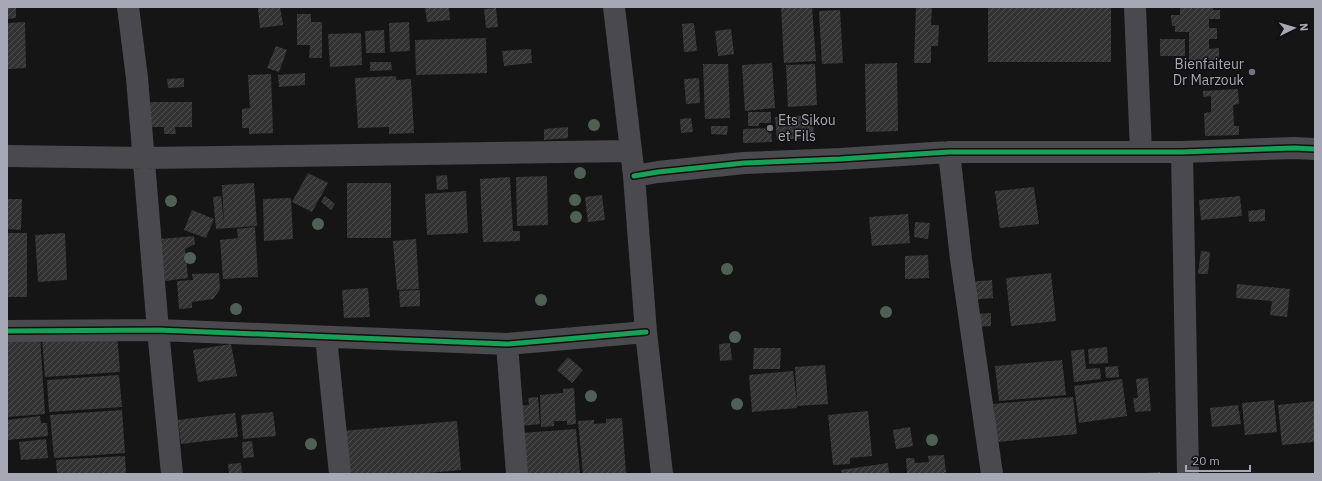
<svg xmlns="http://www.w3.org/2000/svg" width="1322" height="481" viewBox="0 0 1322 481" font-family="'IBM Plex Sans',sans-serif">
<style>
.building{fill:url(#building-hatch)}
.lines{fill:none;stroke-linecap:round;stroke-linejoin:round}
.minor{stroke:#4a4a4e;stroke-width:22}
.cycleway-casing{stroke:#100f11;stroke-width:8}
.cycleway{stroke:#1a9f57;stroke-width:5}
.tree{fill:#4f6155}
.poi-dot{fill:#74757d;stroke:#100f11;stroke-width:1.5}
.labels{text-anchor:middle;dominant-baseline:central;stroke-width:3;stroke-linejoin:round;paint-order:stroke}
.poi-label{font-size:14px;fill:#a7a8b5;stroke:#100f11;text-anchor:end}
</style>
<defs>
<pattern id="building-hatch" width="6" height="6" patternUnits="userSpaceOnUse"><rect width="6" height="6" fill="#333334"/><path d="M-1 1l2-2M0 6l6-6M5 7l2-2" fill="none" stroke="#4e4e4f"/></pattern>
</defs>
<rect width="100%" height="100%" fill="#151515"/>
<path class="building" d="M7,7H16V18L7,19Z
M268,7H280L283,25L260,28L258,8Z
M425,7H449L450,20L427,22Z
M781,7H812L816,61L784,63Z
M916,7H932L931,25H939L938,46H931V63H914Z
M988,7H1111V62H988Z
M1180,7H1213V10H1220V19H1209V28H1217V39H1209V49L1219,48V60H1189V32H1175V26H1172L1171,15H1180Z
M496,8L498,27L486,28L484,9Z
M840,10L843,63L822,64L819,11Z
M297,14H311V22H322V58H309L310,45H297Z
M25,22L26,68L8,69L7,23Z
M409,22L410,51L390,52L389,23Z
M694,23L697,51L684,52L682,24Z
M731,29L734,54L718,56L715,31Z
M384,30L385,53H366L365,31Z
M361,33L362,65L330,67L328,34Z
M486,38L487,73L416,75L415,40Z
M1160,39H1185V56H1160Z
M276,46L287,50L279,72L267,68Z
M531,49L532,63L504,66L502,51Z
M370,62H391L392,70L370,71Z
M772,63L775,108L745,111L742,65Z
M897,63L898,131L866,132L865,64Z
M703,64H728L730,118L705,119Z
M815,64L817,105L788,107L786,65Z
M305,73V85L279,87L278,75Z
M271,74L273,133L249,134V128H242V109L250,108L248,75Z
M396,76V80L411,79L414,133L389,134V127L358,128L355,78Z
M184,78V87L168,88L167,79Z
M699,78L700,103L686,104L684,79Z
M1238,89L1239,104L1233,105L1234,126H1239V135L1205,136L1204,113L1211,112V96L1203,97V91Z
M148,102H192V127H175L176,134H164V127H147Z
M748,112H771V123H759V126H748Z
M813,115L814,138L777,140L775,117Z
M691,118L693,132L681,133L680,119Z
M711,126H728L727,135L711,134Z
M568,127V138L544,140V129Z
M771,128L772,142L743,143V129Z
M308,173L328,183L312,212L292,202Z
M447,175L448,189L437,190L436,176Z
M547,176L548,225L517,226L516,177Z
M510,177L513,231H520V241L483,242L480,179Z
M254,183L257,226L216,229L213,197L221,196L224,225L222,185Z
M347,183H391V238H347Z
M1034,187L1039,224L1000,228L995,191Z
M466,191L468,233L427,235L425,194Z
M602,195L605,220L588,222L585,197Z
M325,196L335,204L331,210L321,202Z
M1240,196L1242,216L1201,220L1199,200Z
M291,198L293,239L264,241L263,199Z
M7,199H22L21,230L7,229Z
M1265,209V221L1249,222L1248,211Z
M192,210L214,219L206,238L184,230Z
M908,214L910,243L872,246L869,217Z
M915,222L930,223L928,239L914,237Z
M255,227L258,277L223,279L220,240L238,238L237,229Z
M7,233H27V297H7Z
M65,233L67,280L38,282L35,235Z
M194,236L195,244L185,249L188,278L165,281L161,239Z
M416,239L419,289L397,290L393,241Z
M1201,251L1210,252L1208,274H1198Z
M928,255L929,278L905,279V256Z
M219,273L220,289L213,299L192,302V308L179,309L177,281L193,280L192,274Z
M1051,273L1056,321L1011,326L1006,278Z
M992,280L993,298L969,300L968,282Z
M1237,284L1290,289L1287,317L1270,315L1272,301L1236,298Z
M368,288L370,317L344,318L342,290Z
M420,290V306L400,307L399,291Z
M991,313V326L977,327L976,314Z
M117,332L120,372L45,377L42,337Z
M40,335L45,414L7,417V337Z
M730,343L732,360L720,361L719,344Z
M231,344L237,376L198,382L193,350Z
M1107,347L1108,363L1089,364L1088,349Z
M754,348H781L780,369H753Z
M1084,349L1086,369L1100,368L1101,379L1074,382L1071,351Z
M568,357L583,370L572,383L557,370Z
M1062,360L1066,395L999,401L995,366Z
M825,365L828,404L797,406V408L752,412L749,375L793,371L797,402L795,367Z
M1118,366L1119,377L1106,378L1105,367Z
M119,375L122,407L49,412L47,380Z
M1148,378L1151,411L1135,412L1133,398H1138L1136,379Z
M1122,379L1127,416L1079,423L1074,386Z
M574,388L576,424L567,425V421H554V426L541,427L540,395L563,393V389Z
M538,397L540,424L521,426L518,406L529,405L528,398Z
M1073,397L1077,434L997,442L993,404Z
M1274,400L1277,432L1245,435L1242,403Z
M1315,401V442L1282,445L1278,405Z
M1238,405L1241,424L1212,427L1210,408Z
M122,410L125,453L54,458L50,415Z
M868,411L872,456L850,458V464L833,465L828,415Z
M273,412L276,436L243,439L241,415Z
M235,413L238,437L181,444L178,420Z
M40,416L41,423H47L48,436L8,440L7,420Z
M622,418L626,474H583L578,421L594,420V424L606,423V419Z
M457,421L461,470L419,474H345L342,431Z
M910,427L913,446L896,449L893,430Z
M576,429L580,474H525L522,433Z
M46,439L48,458L21,460L19,442Z
M252,441L254,457L243,458L242,442Z
M944,455L946,472L943,473V474H907L906,458H914L915,463L929,462L928,456Z
M125,456L126,474H57L56,460Z
M241,463L242,474H229L228,464Z
M888,463L889,474H842L841,470Z
M1160,472V474H1145V473Z"/>
<g class="lines">
<path class="minor" d="M128,7L137,78L158,330L172,474
M614,7L634,176L646,332L662,474
M1135,7L1141,152
M949,152L961,259L992,474
M1182,152L1188,474
M7,156L144,158L630,151
M634,176L658,172L744,163L840,159L949,152H1182L1294,148L1315,149
M7,331L158,330L507,344L646,332
M326,337L340,474
M507,344L517,474"/>
<g class="cycleway-casing">
<path id="cycleway" d="M634,176L658,172L744,163L840,159L949,152H1182L1294,148L1315,149
M7,331L158,330L507,344L646,332"/>
</g>
<use href="#cycleway" class="cycleway"/>
</g>
<g class="tree">
<circle cx="594" cy="125" r="6"/>
<circle cx="580" cy="173" r="6"/>
<circle cx="575" cy="200" r="6"/>
<circle cx="171" cy="201" r="6"/>
<circle cx="576" cy="217" r="6"/>
<circle cx="318" cy="224" r="6"/>
<circle cx="190" cy="258" r="6"/>
<circle cx="727" cy="269" r="6"/>
<circle cx="541" cy="300" r="6"/>
<circle cx="236" cy="309" r="6"/>
<circle cx="886" cy="312" r="6"/>
<circle cx="735" cy="337" r="6"/>
<circle cx="591" cy="396" r="6"/>
<circle cx="737" cy="404" r="6"/>
<circle cx="932" cy="440" r="6"/>
<circle cx="311" cy="444" r="6"/>
</g>
<g class="poi-dot">
<circle cx="1252" cy="72" r="4"/>
<circle cx="770" cy="128" r="4"/>
</g>
<g class="labels">
<g class="poi-label">
<text x="1244" y="64">Bienfaiteur<tspan x="1244" dy="16">Dr Marzouk</tspan></text>
<text x="778" y="120" text-anchor="start">Ets Sikou<tspan x="778" dy="16">et Fils</tspan></text>
</g>
</g>
<rect width="1322" height="481" fill="none" stroke="#a7a8b5" stroke-width="16"/>
<g transform="translate(1294 28) rotate(85)" stroke="#100f11" stroke-width="3" paint-order="stroke">
<path d="M0-3L7 15L0 10L-7 15Z" fill="#a7a8b5"/>
<text y="-6" font-size="11" font-weight="bold" text-anchor="middle" fill="#a7a8b5">N</text>
</g>
<path d="M1186 465v6h64v-6" fill="none" stroke="#a7a8b5" stroke-width="2"/>
<text x="1192" y="465" font-size="12" fill="#a7a8b5" stroke="#100f11" stroke-width="3" paint-order="stroke">20 m</text>
</svg>
